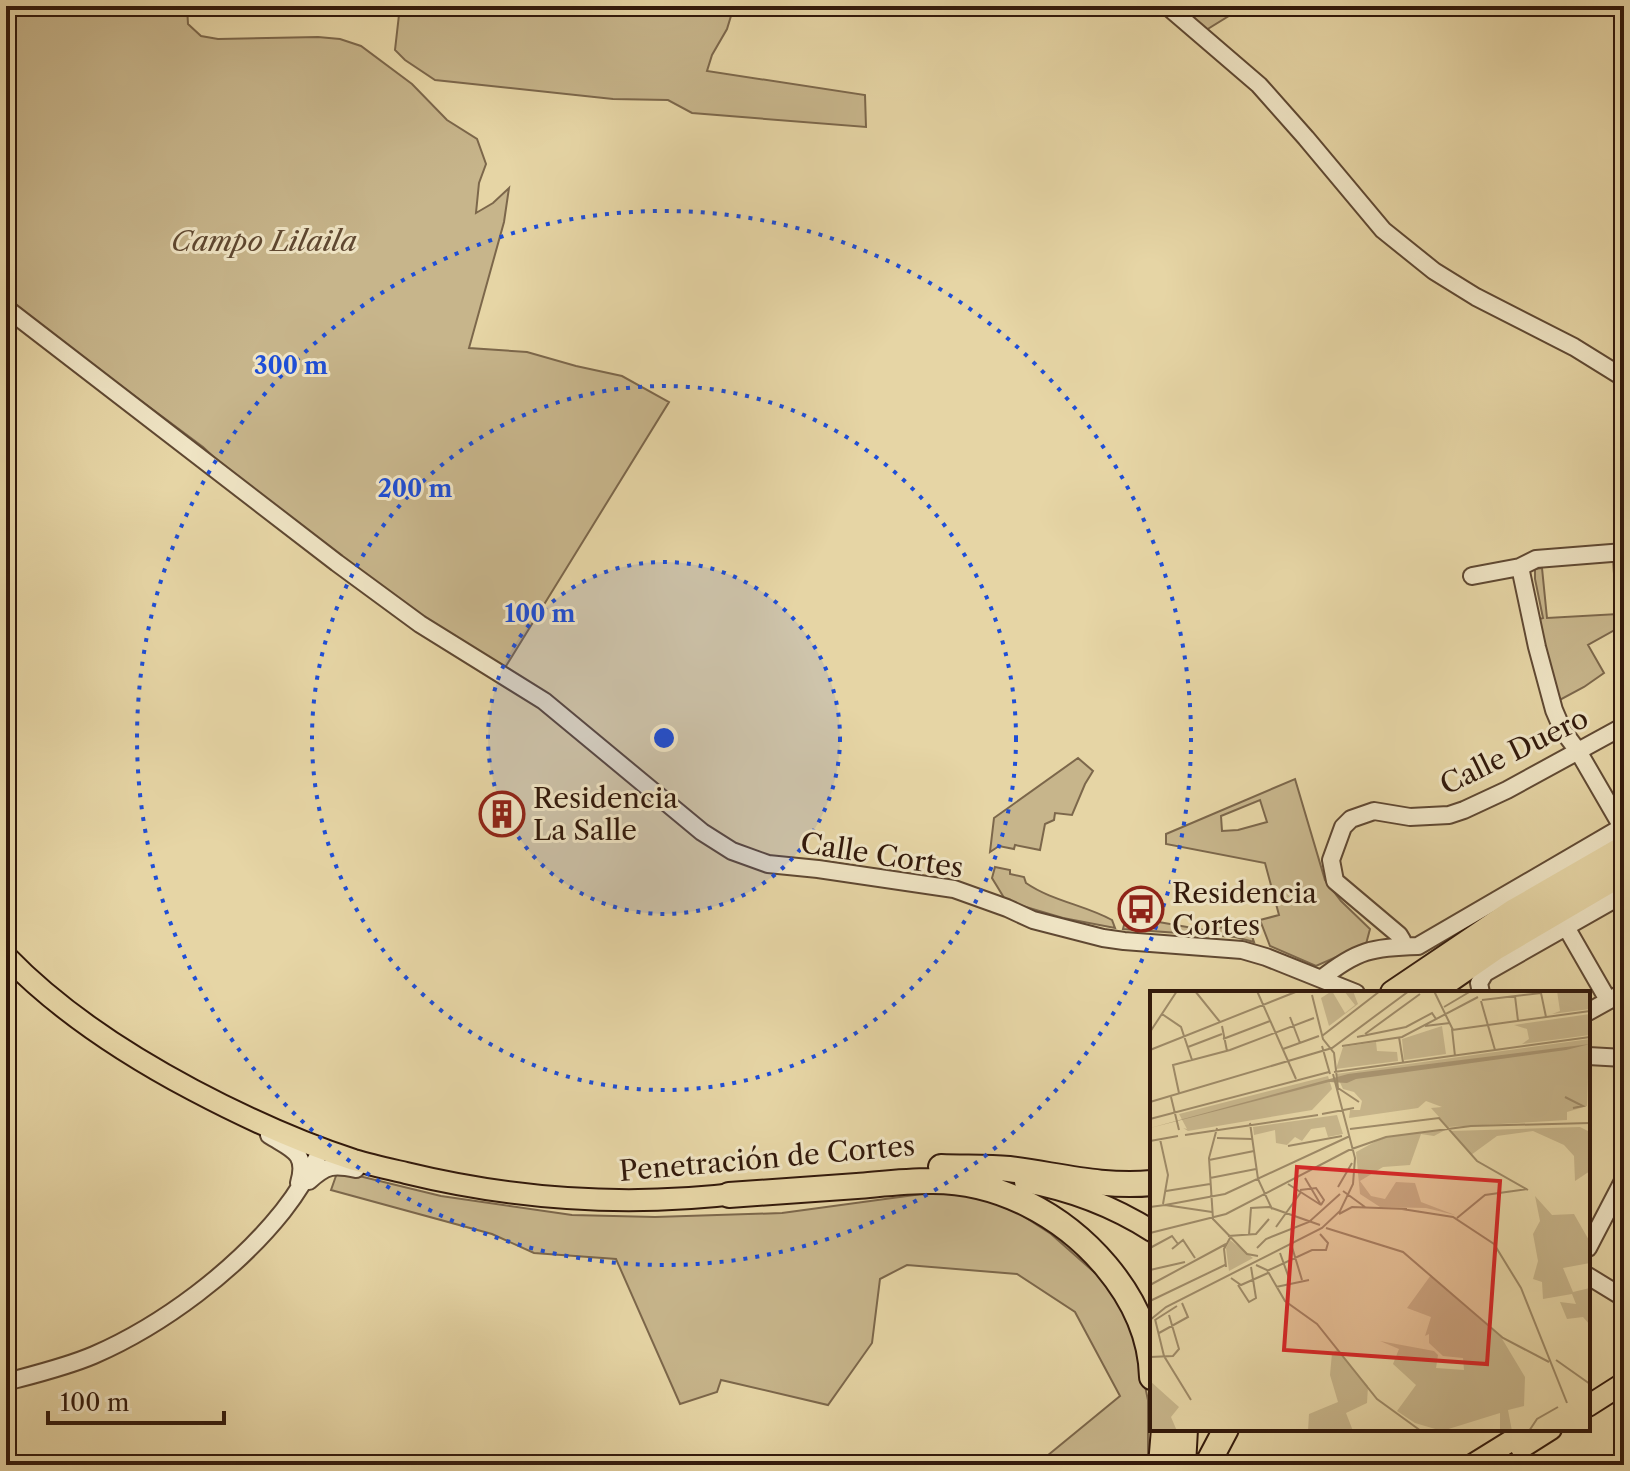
<svg xmlns="http://www.w3.org/2000/svg" width="1630" height="1471" viewBox="0 0 1630 1471" font-family="'Libre Caslon Text',serif">
<style>
.green{fill:#c7b58b;stroke:#7c674b;stroke-width:2;fill-rule:evenodd}
.lines{fill:none;stroke-linecap:round;stroke-linejoin:round}
.minor-casing{stroke:#5f4832;stroke-width:20}
.major-casing{stroke:#32190b;stroke-width:24}
.highway-casing{stroke:#32190b;stroke-width:28}
.minor{stroke:#efe4c4;stroke-width:16}
.major{stroke:#e6d5a5;stroke-width:20}
.highway{stroke:#e6d5a5;stroke-width:24}
.ring{fill:none;stroke:#1d4ed8;stroke-width:4;stroke-dasharray:4 8}
.labels{text-anchor:middle;dominant-baseline:central;stroke-width:6;stroke-linejoin:round;paint-order:stroke}
.park-label{font-size:28px;font-style:italic;fill:#5f4831;stroke:#efe4c4}
.street-label{font-size:28px;fill:#32190b;stroke:#efe4c4}
.poi-label{font-size:28px;fill:#32190b;stroke:#efe4c4;text-anchor:start}
.inset-road{fill:none;stroke:#9e8a67;stroke-width:2}
.view{fill:#d62828;fill-opacity:0.15;stroke:#d62828;stroke-width:4}
.inset-edge{fill:none;stroke:#32190b;stroke-width:4}
.centre{fill:#1d4ed8;stroke:#efe4c4;stroke-width:4}
.ring-label{font-size:24px;text-anchor:middle;font-weight:bold;fill:#1d4ed8;stroke:#efe4c4;stroke-width:6;stroke-linejoin:round;paint-order:stroke}
</style>
<rect width="100%" height="100%" fill="#e6d5a5"/>
<filter id="stains"><feTurbulence type="fractalNoise" baseFrequency=".0025" numOctaves="4"/><feColorMatrix values="0 0 0 0 .2 0 0 0 0 .09 0 0 0 0 .02 0 0 0 .5 -.17"/></filter>
<radialGradient id="worn" r=".72"><stop offset=".6" stop-color="#630" stop-opacity="0"/><stop offset="1" stop-color="#630" stop-opacity=".3"/></radialGradient>
<path class="green" d="M6,6H187L188,24L201,36L218,39L318,37L340,39L361,46L412,84L447,120L477,139L486,164L479,183L476,213L493,203L509,188L504,222L469,348L527,352L576,366L622,376L669,402L498,679L445,649L335,571L203,447L6,300Z
M400,6H734L727,29L712,55L707,71L865,95L866,127L692,113L668,100L613,99L435,80L405,60L395,50Z
M1179,6H1245L1206,30Z
M1542,568L1547,618L1618,614L1620,627L1588,645L1604,673L1584,687L1556,702L1536,620L1543,618L1535,579V569Z
M1078,758L1093,771L1085,784L1072,815L1055,813L1054,820L1045,824L1040,850L1015,845L1014,849L999,846L990,852L994,818Z
M1295,779L1325,880L1341,901L1370,929L1366,944L1316,966L1270,946L1260,920L1279,915L1265,863L1166,844V834ZM1260,800L1267,822L1238,830L1222,831L1221,816Z
M995,867L1010,870V874L1024,877L1026,883C1052,901 1085,905 1112,920L1115,928L1063,918L1006,901L992,878Z
M1136,918L1204,930L1244,924L1249,927L1254,942L1235,937L1123,929L1125,921Z
M337,1173L355,1175L441,1196L572,1215L655,1217L782,1213L944,1191L989,1201L1020,1214L1051,1234L1111,1287L1134,1334L1148,1400V1465H1036L1120,1396L1075,1312L1017,1274L907,1265L880,1279L872,1343L828,1405L721,1380L717,1392L680,1404L616,1259L534,1253L492,1234L331,1190Z"/>
<g class="lines">
<g class="minor-casing">
<path id="minor" d="M1167,6L1259,85L1306,138L1383,230L1434,271L1476,297L1574,347L1624,378
M6,308L337,563L420,624L544,701L702,832L732,851L768,864L818,869L954,889L1007,908L1033,920L1103,938L1124,941L1242,950L1266,957L1356,993
M1622,552L1624,595
M1520,567L1537,647L1554,710L1563,731L1578,751L1622,827
M1472,576L1520,567L1536,559L1624,552
M1566,927L1608,1000
M1403,946L1402,940L1399,935L1335,881L1331,860L1343,827L1351,819L1374,811L1410,817L1449,815L1464,810L1507,790L1624,726
M1321,979C1357,950 1373,947 1418,946L1624,826
M1481,993L1479,983L1485,973L1624,894
M1588,1012L1624,992
M1588,1056L1624,1058
M269,1135C291,1149 308,1152 299,1183
M309,1181C326,1165 334,1164 356,1169
M1588,1248L1624,1179
M1588,1276L1624,1298
M6,1382C36,1374 66,1367 94,1355C163,1325 236,1270 283,1211C298,1192 311,1170 322,1148"/>
</g>
<g class="major-casing">
<path id="major" d="M6,956C59,1011 125,1054 193,1090C244,1117 298,1142 354,1160C371,1165 389,1169 406,1173C517,1200 631,1207 743,1193
M1025,1182C1070,1190 1114,1207 1152,1231
M1588,1406L1624,1383
M1521,1448L1551,1429
M1472,1465L1530,1429"/>
</g>
<g class="highway-casing">
<path id="highway" d="M1393,993L1513,912L1624,848
M1430,993L1495,948L1624,872
M941,1167C963,1168 987,1167 1009,1169C1057,1175 1104,1188 1152,1183
M729,1195C771,1192 814,1189 857,1186C881,1184 906,1181 930,1181C998,1180 1063,1215 1106,1266C1132,1297 1151,1335 1152,1377
M1161,1465L1164,1429
M1183,1465L1185,1429
M1207,1465L1226,1429"/>
</g>
<use href="#minor" class="minor"/>
<use href="#major" class="major"/>
<use href="#highway" class="highway"/>
</g>
<circle cx="664" cy="738" r="176" fill="#1d4ed8" fill-opacity=".12"/>
<g class="ring">
<circle cx="664" cy="738" r="176"/>
<circle cx="664" cy="738" r="352"/>
<circle cx="664" cy="738" r="527"/>
</g>
<defs>
<g id="building-ring" transform="scale(2.3)"><circle r="9.5" fill="#efe4c4" stroke="#8f2418" stroke-width="1.5"/><path d="M-4-6H4V6H1V3H-1V6H-4ZM-2.5-4.3h1.7v1.8h-1.7ZM.8-4.3h1.7v1.8H.8ZM-2.5-1h1.7V.8h-1.7ZM.8-1h1.7V.8H.8Z" fill="#8f2418"/></g>
<g id="bus-ring" transform="scale(2.3)"><circle r="9.5" fill="#efe4c4" stroke="#8f2418" stroke-width="1.5"/><path d="M-5-6H5V4H4V6H2V4H-2V6H-4V4H-5ZM-3.5-4V0h7V-4ZM-3.5 1.2v1.5H-2V1.2ZM2 1.2v1.5H3.5V1.2Z" fill="#8f2418"/></g>
</defs>
<g fill-rule="evenodd">
<use href="#building-ring" x="502" y="814"/>
<use href="#bus-ring" x="1141" y="909"/>
</g>
<g class="labels">
<g class="park-label">
<text x="264" y="241">Campo Lilaila</text>
</g>
<g class="street-label">
<text transform="translate(1514 751) rotate(-26)">Calle Duero</text>
<text transform="translate(882 855) rotate(9)">Calle Cortes</text>
<text transform="translate(767 1158) rotate(-5)">Penetración de Cortes</text>
</g>
<g class="poi-label">
<text x="533" y="798">Residencia<tspan x="533" dy="32">La Salle</tspan></text>
<text x="1172" y="893">Residencia<tspan x="1172" dy="32">Cortes</tspan></text>
</g>
</g>
<g transform="translate(1150 991)">
<rect width="440" height="440" fill="#e6d5a5"/>
<path d="M182,0L195,22L205,14L194,0H203L208,13L179,35L171,7ZM407,0H440V18L402,23L410,20ZM440,23V44L372,53L379,48L377,38L364,34ZM292,35L296,63L254,69L252,48ZM440,48V114L438,84L437,115L417,121V129L298,136L281,117L292,116L276,110L268,117L199,127L200,119H210L212,110L204,101L193,98L186,83ZM226,51L227,60L247,61L248,70L186,78L193,56ZM178,85L182,98L162,119L38,140L33,137L37,138L29,123ZM187,124L193,143L178,146L175,136L161,138L152,150L145,146L137,154L126,152L125,139L104,144L103,136ZM430,136L440,141V180L425,190L424,165L414,154L383,140L347,145L321,164L301,140ZM297,138L284,145L271,143L260,174L233,176L210,190L221,205L235,208L246,191L265,192L271,211L305,224L276,217L230,216L210,203L206,161L232,147ZM385,205L402,224L424,223L440,251V272L413,277L423,301L440,297V334L433,326L417,328L410,311L426,313L422,303L393,308L392,291L383,288L388,270L383,243L390,230ZM80,249L103,267L79,280L76,257ZM281,284L351,346L375,386L374,415L358,419L362,440H350V422L292,440L265,432L247,420L266,394L243,373L249,358L230,350L284,360L288,364L286,377L314,379L313,367L293,365L279,352V343L275,345L281,326L257,317ZM187,359L218,395L217,412L196,422L203,440H158L159,423L188,411L180,384L182,362ZM0,390L29,416L21,426L27,440L0,439Z" fill="#c7b58b"/>
<path d="M440,53L416,59L206,88L197,92L179,91L0,137L198,83Z" fill="#a99571"/>
<path class="inset-road" d="M45,0L70,31M107,0L146,88M284,0L303,39M162,4L173,48L184,62L188,97L209,111M365,5L368,30M332,9L391,2L396,26M331,10L345,59M294,16L321,0M12,23L31,36L42,69M140,26L150,52M72,35L77,60M275,35L300,32M302,38L305,65M302,39L440,20M0,41L27,0M215,43L270,3M172,45L230,0M207,46L256,36L282,22L286,28M249,46L253,71M73,48L120,30M172,55L180,83M192,55L252,46L328,6M38,56L72,43M133,58L169,45M0,59L148,0M184,81L440,46M29,102L23,74L80,59L164,27M21,106L29,139M415,106L433,115L423,117M0,111L182,57L259,0M172,123L204,117M0,128L179,81M100,132L108,188L122,218M67,137L59,167L63,228L97,263L108,265M200,138L289,127L327,170L378,199M35,144L168,124M67,147L102,148M10,148L18,184L13,213M0,150L28,145M138,155L192,145M59,169L104,160M60,187L106,178M155,187L171,214M138,193L171,214M188,196L202,172M150,199L166,197L174,209L171,214M16,200L60,193M193,200L215,216M15,214L75,203L200,145M0,216L15,214L62,221M252,218L303,226L344,253L371,297L417,412M189,223L202,216L257,218M307,227L335,204L377,198M126,236L151,201M176,237L253,261L353,347L399,371M0,242L76,223L199,159L236,146L321,135L440,132M99,244L101,217L119,216L170,234M78,245L106,243L119,228M142,256L152,289M0,257L22,245L28,253M107,257L116,248L159,231L190,203M22,258L33,249L45,267M130,262L140,290M106,274L117,279L135,310L167,333L227,408L271,440M76,276L74,258L80,247M0,279L35,271M117,280L162,259H176L178,252L170,243M81,287L91,294L118,282M0,294L76,253M88,294L99,311L106,307L101,276M126,296L159,289M0,310L75,274M5,328L14,365L41,409M0,329L16,316L172,237L190,220L203,193L205,167L183,83M5,329L27,315M9,342L38,326L32,312M0,366L23,365L29,358L19,324M406,369L440,393M379,440L387,428L408,416"/>
<path class="view" d="M147,176L350,190L337,373L134,359Z"/>
<rect width="440" height="440" class="inset-edge"/>
</g>
<circle cx="664" cy="738" r="12" class="centre"/>
<g class="ring-label">
<text x="291" y="374">300 m</text>
<text x="415" y="497">200 m</text>
<text x="540" y="622">100 m</text>
</g>
<rect width="1630" height="1471" fill="none" stroke="#e6d5a5" stroke-width="32"/>
<rect x="8" y="8" width="1614" height="1455" fill="none" stroke="#32190b" stroke-width="4"/>
<rect x="16" y="16" width="1598" height="1439" fill="none" stroke="#32190b" stroke-width="2"/>
<path d="M48 1411v12h176v-12" fill="none" stroke="#32190b" stroke-width="4"/>
<text x="60" y="1411" font-size="24" fill="#32190b" stroke="#efe4c4" stroke-width="6" paint-order="stroke">100 m</text>
<rect width="100%" height="100%" filter="url(#stains)"/>
<rect width="100%" height="100%" fill="url(#worn)"/>
</svg>
